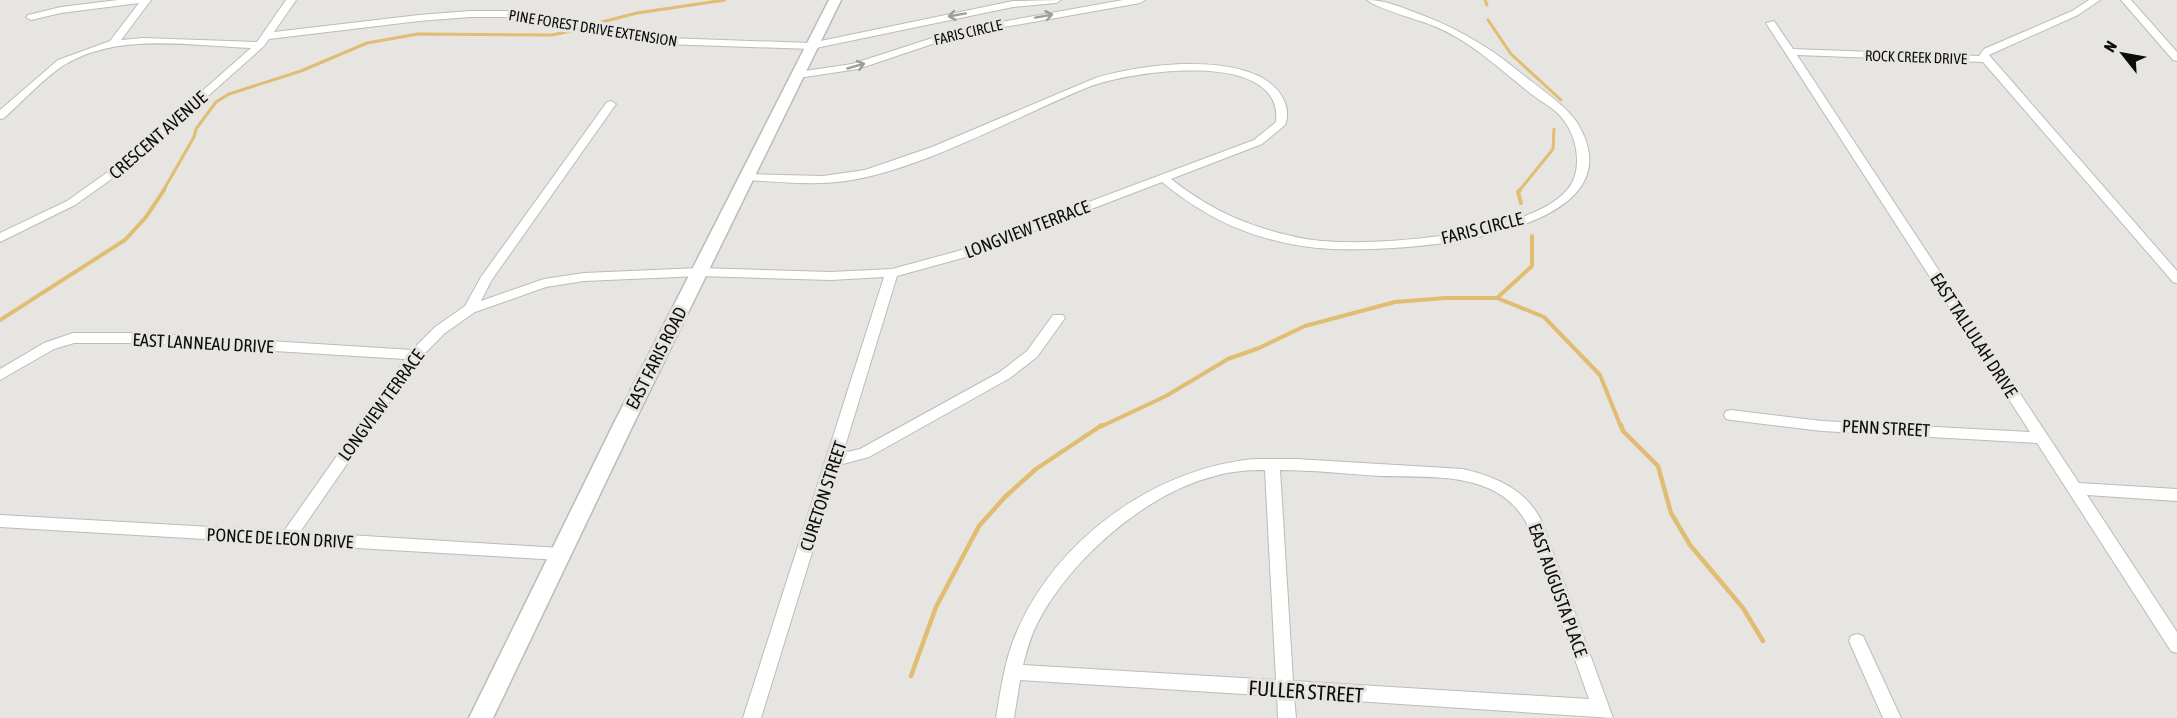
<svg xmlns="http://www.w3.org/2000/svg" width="2177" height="718" viewBox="0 0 2177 718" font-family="'Asap Condensed',sans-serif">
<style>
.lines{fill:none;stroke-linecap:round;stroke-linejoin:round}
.stream-far2{stroke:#e0bd72;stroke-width:3}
.stream-far1{stroke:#e0bd72;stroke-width:4}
.stream{stroke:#e0bd72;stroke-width:4.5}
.street-casing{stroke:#bcbbb7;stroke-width:2}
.secondary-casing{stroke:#bcbbb7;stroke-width:3}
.street{fill:#fff;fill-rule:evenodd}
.secondary{fill:#fff;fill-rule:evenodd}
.oneway{stroke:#9e9e9e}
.labels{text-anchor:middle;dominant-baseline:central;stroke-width:6;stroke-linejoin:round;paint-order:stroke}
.far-street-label{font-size:15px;fill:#0d0d0c;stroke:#e7e5e2}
.street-label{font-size:18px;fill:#0d0d0c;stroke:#e7e5e2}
.near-street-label{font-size:21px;fill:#0d0d0c;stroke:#e7e5e2}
</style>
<rect width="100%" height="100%" fill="#e7e5e2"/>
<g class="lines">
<path class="stream-far2" d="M1485,0L1487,5
M1488,20L1511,54L1561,100
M594,24L637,13L725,0
M163,191L194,137L196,129L216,102L229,94L301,71L367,43L418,34L552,35L576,30
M1519,191L1553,149L1554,129"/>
<path class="stream-far1" d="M1520,190L1518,192L1521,203
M1497,298L1532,266V236
M0,320L125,240L146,217L164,190
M1100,427L1166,396L1228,359L1259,348L1305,326L1395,302L1446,298H1497L1544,317L1600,375L1621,427"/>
<path class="stream" d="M1621,425L1623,431L1658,466L1671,513L1690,545L1743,608L1763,641
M911,676L936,607L979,526L1005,497L1036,469L1102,425"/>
<g class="street-casing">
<path id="street" d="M118,0H151L121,40L144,38L257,42L286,0H296L274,32L419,15L470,11H508L666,38L811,43L1013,1L1061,0L1056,3L1013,7L811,49L666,44L508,17H470L419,21L269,39L263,47L127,168L75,205L0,242V233L67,201L119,164L251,48C191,46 120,32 66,64C48,74 21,103 4,118L0,119V110L58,60L110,41L139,3L61,13L31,20L26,17L28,15L61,7Z
M1123,0H1145L1140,3L959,35L858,69L798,78L793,75L798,72L852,64L957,30Z
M1367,0C1383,0 1396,5 1411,11C1451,25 1484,43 1517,70C1535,85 1566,105 1578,124C1648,243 1372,256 1309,247C1251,239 1207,219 1162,182L966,257L897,276L843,453L860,449L1000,372L1027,351L1053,315H1063L1065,318L1037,357L1010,378L869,457L839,465L761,718H743L884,277L831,280L700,276L584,281L546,287L475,312L445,333L420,358L300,532L560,548L566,549L568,554L566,559L560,560L0,527V515L284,531L405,359L142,343H74L54,349L0,380V369L44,343L73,333H142L412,350L435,327L465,306L481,277L607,102L611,101L616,104L491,281L481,301L544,279L584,273L700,268L831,272L892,269L958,251L1254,140L1276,122C1284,48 1131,71 1091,86C1017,116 930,166 852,180C817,186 781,182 746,180L740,177L746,174L823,176L865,170L932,147L1093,79C1136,64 1252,49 1281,95C1287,104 1289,115 1285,125L1262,144L1171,179C1213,212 1253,229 1306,239C1363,249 1529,236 1567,190C1583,172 1578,140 1565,122C1558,111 1548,106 1538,99C1503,73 1475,43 1434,26C1417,19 1380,10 1367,0Z
M2089,0H2100L2078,15L1989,55L2177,271V283L2173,282L1983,62L1797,55L2079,483L2177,489V501L2087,495L2177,632V653L2171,651L2037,443L1822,431L1731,420L1726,419L1724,415L1726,411L1731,410L1822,421L2030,432L1766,23L1774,21L1793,49L1979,56L1984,49L2072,11Z
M2121,0H2131L2177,52V61L2173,60Z
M1254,459H1296L1463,469C1496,477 1526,489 1542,522L1613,718L1294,697L1296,718H1278L1277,696L1020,680L1014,718H996C1001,688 1005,657 1018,629C1058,538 1156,468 1254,459ZM1265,470L1276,680L1023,665C1027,650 1031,635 1038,622C1071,559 1146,493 1215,476C1231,471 1248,470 1265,470ZM1280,470C1313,470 1347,474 1381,476C1431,478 1497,470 1526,522L1589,699L1293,681Z
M1857,634L1863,636L1901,718H1883L1849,641L1851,636Z"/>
</g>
<g class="secondary-casing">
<path id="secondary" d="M829,0H841L633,425L493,718H469L613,425Z"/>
</g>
<use href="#street" class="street"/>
<use href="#secondary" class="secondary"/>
</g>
<defs><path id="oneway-shaft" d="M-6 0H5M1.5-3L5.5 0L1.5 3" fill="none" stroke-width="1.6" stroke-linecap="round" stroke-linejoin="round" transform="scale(1.5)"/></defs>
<g class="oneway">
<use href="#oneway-shaft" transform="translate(957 15) rotate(170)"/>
<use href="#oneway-shaft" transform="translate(1044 16) rotate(-10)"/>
<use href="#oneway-shaft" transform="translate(856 66) rotate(-16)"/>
</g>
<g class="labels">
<g class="far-street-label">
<text transform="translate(593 28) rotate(9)">PINE FOREST DRIVE EXTENSION</text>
<text transform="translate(968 32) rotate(-13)">FARIS CIRCLE</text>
<text transform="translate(1916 57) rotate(2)">ROCK CREEK DRIVE</text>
</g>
<g class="street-label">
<text transform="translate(158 135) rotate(-41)">CRESCENT AVENUE</text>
<text transform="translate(1482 228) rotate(-14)">FARIS CIRCLE</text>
<text transform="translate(1027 229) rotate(-21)">LONGVIEW TERRACE</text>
<text transform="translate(1974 335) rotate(57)">EAST TALLULAH DRIVE</text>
<text transform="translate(203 343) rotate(3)">EAST LANNEAU DRIVE</text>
<text transform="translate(656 358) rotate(-63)">EAST FARIS ROAD</text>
<text transform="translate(381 405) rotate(-54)">LONGVIEW TERRACE</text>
<text transform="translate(1886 428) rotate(3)">PENN STREET</text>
<text transform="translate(823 496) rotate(-72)">CURETON STREET</text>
<text transform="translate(280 538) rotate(3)">PONCE DE LEON DRIVE</text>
<text transform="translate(1558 590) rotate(70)">EAST AUGUSTA PLACE</text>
</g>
<g class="near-street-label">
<text transform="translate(1306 691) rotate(4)">FULLER STREET</text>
</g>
</g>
<g transform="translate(2123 54) rotate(301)" stroke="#e7e5e2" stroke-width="4.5" paint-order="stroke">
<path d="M0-4.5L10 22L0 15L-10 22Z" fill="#0d0d0c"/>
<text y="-9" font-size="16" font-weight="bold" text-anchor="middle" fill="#0d0d0c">N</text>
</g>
</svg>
